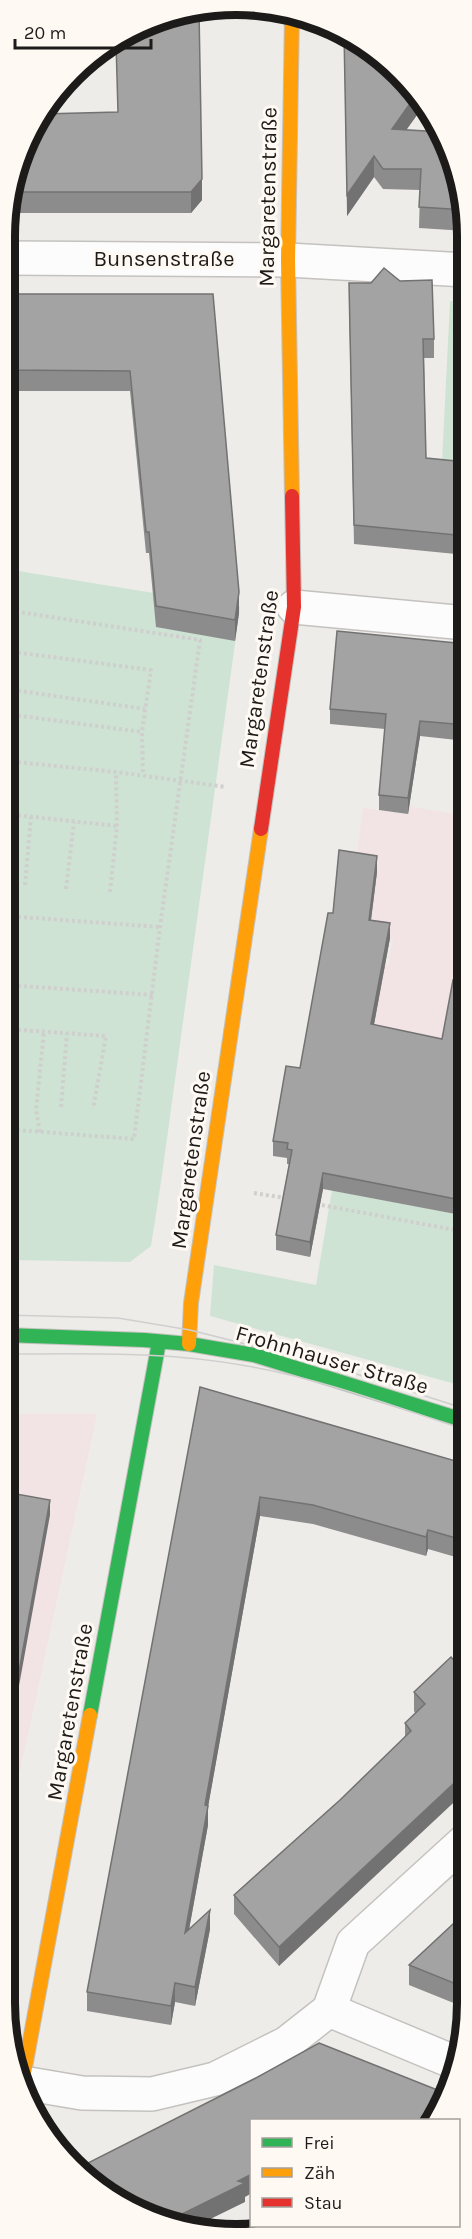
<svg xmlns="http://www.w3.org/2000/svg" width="472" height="2239" viewBox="0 0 472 2239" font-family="Karla,sans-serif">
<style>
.education{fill:#f2e3e4}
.green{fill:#cee3d4}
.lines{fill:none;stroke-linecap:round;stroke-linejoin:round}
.street-casing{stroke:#c4c2bf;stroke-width:36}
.fast-casing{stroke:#c4c2bf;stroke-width:16}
.slow-casing{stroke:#c4c2bf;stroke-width:16}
.jam-casing{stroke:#c4c2bf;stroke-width:16}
.path{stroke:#cfcfce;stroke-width:4;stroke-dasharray:3 3;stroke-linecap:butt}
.street{stroke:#fcfcfc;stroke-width:33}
.fast{stroke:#30b455;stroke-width:14}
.slow{stroke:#ff9f0a;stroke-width:14}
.jam{stroke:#e5322d;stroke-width:14}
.tram{stroke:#d0cfcf;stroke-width:1.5}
.wall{fill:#8d8c8c}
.shaded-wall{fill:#737272}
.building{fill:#a4a3a3;stroke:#737272;stroke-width:1.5}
.labels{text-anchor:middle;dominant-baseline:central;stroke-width:6;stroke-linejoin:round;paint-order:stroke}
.street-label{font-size:22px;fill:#1d1b19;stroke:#fff9f3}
.rim{fill:none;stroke:#1d1b19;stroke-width:8}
</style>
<rect width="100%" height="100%" fill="#eeece9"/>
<path class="education" d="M380,801L466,816V1086L371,1040L385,964L388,965L393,939L354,932L355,868L363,808L378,810Z
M5,1414H97L5,1841Z"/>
<path class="green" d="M450,301L466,302V465L442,462Z
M6,569L240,607L161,1182L151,1246L130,1262L5,1260Z
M332,1190L466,1216V1387L210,1316L214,1265L316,1285Z"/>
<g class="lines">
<g class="street-casing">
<path id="street" d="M6,258L288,260L466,270
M294,607L466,623
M329,2010L456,2063
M23,2083L82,2093L152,2094L215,2079L287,2043L329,2010L353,1943L466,1840"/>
</g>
<g class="fast-casing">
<path id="fast" d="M5,1335L144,1340L189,1344L254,1355L466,1421
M90,1715L159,1342"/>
</g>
<g class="slow-casing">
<path id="slow" d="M292,14L288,260L292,496
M189,1344L191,1303L261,829
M21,2089L90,1715"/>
</g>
<g class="jam-casing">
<path id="jam" d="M261,829L294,607L292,496"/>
</g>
<path class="path" d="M439,127V133H443
M6,651L151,670L142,732L143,775
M6,689L145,709
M6,714L142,732
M6,761L116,772L226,787
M6,814L117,826
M25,885L31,817
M66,889L74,822
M110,892L117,826L116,772
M6,916L160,927
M6,985L153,995
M6,1029L106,1036L93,1109
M61,1107L67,1033
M5,1129L134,1139L160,927L200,640L6,610
M40,1132L36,1110L44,1031
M254,1193L285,1198
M316,1204L466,1232
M5,1885L17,1887"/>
<use href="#street" class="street"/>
<use href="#fast" class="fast"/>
<use href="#slow" class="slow"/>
<use href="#jam" class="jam"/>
<path class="tram" d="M5,1315L118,1318L190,1330L325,1364L466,1409
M5,1354C86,1354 167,1351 247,1366C322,1379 393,1406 466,1430"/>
</g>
<path class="wall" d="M176,12L202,200L191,213H6V206L35,121L118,112L116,42Z
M344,32L422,104V108L406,130L466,206V231L419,228L420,190L383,189L374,177L347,216Z
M6,294H213L239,613L235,641L156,627L149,553H146L130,391H6Z
M349,302L434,339V358H424L426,458L466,462V555L354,544Z
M466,644V741L420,736L408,814L379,810V795L385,729L330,724V709Z
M377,872L371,920L390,938L374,1025L442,1039L466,983V1216L323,1189L310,1257L276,1250V1235L289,1164H287V1158L273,1156V1141L300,1068L333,913Z
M200,1387L466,1464V1560L428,1549L426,1556L313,1524L260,1516L208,1806V1825L189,1929H210L195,2006L175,2002L171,2025L87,2011V1992Z
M462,1669L279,1966L234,1914V1895L340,1800L405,1737V1723L415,1713L414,1711V1692Z
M466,1912V2008L409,1985V1965Z"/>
<path class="shaded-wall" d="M416,95L422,104V108L392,150V129Z
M374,156V177L347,216V195Z
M202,179V200L191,213V192Z
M239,592V613L235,641V620Z
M420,721V736L408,814V798Z
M377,856V872L369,935V920Z
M390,923V938L371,1040V1024Z
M323,1173V1189L310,1257V1242Z
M260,1497V1516L205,1824V1805Z
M50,1500V1515L5,1763V1749Z
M428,1530V1549L426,1556V1537Z
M466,1772V1791L279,1966V1947Z
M208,1806V1825L185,1952V1933Z
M210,1910V1929L195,2006V1987Z
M175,1983V2002L171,2025V2006Z
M252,2174V2193L245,2197V2202L194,2227L170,2220L238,2181Z"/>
<path class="building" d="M199,11L202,179L191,192H11L35,121L42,114L118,112L116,42L176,12Z
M344,32L399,72L416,95L392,129L443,132L444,134L466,206V210L419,207L421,169H383L374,156L347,195Z
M384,268L400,281L432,280L434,339H423L426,458L466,462V536L354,525L349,283H371Z
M6,294H213L239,592L235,620L156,606L149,532H146L130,371L6,370Z
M337,631L466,644V725L420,721L408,798L379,795L386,714L330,709Z
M339,850L377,856L369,920L390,923L371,1024L442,1039L453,980L466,983V1201L323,1173L310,1242L276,1235L292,1150L287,1149L288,1143L273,1141L286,1066L300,1068L328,913H333Z
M200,1387L466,1464V1541L428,1530L426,1537L313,1505L260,1497L205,1805L208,1806L185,1933L210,1910L195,1987L175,1983L171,2006L87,1992Z
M5,1492L50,1500L5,1749Z
M451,1657L462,1669L466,1665V1772L279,1947L234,1895L340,1800L411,1731L405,1723L425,1704L414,1692Z
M466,1912V1988L409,1965Z
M319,2043L445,2093L437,2118L435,2121H252V2174L238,2181L245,2183L170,2220L134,2211L76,2169L254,2079Z"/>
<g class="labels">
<g class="street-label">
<text transform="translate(268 197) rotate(-89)">Margaretenstraße</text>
<text x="164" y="259">Bunsenstraße</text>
<text transform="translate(259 679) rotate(-82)">Margaretenstraße</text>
<text transform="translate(191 1160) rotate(-82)">Margaretenstraße</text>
<text transform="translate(332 1360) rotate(16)">Frohnhauser Straße</text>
<text transform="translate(70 1712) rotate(-80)">Margaretenstraße</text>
</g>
</g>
<path d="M0 0H472V2239H0ZM236 15H236A221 221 0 0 1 457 236V2003A221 221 0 0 1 236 2224H236A221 221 0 0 1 15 2003V236A221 221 0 0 1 236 15Z" fill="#fff9f3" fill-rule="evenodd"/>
<path class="rim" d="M236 15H236A221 221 0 0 1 457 236V2003A221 221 0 0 1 236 2224H236A221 221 0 0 1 15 2003V236A221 221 0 0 1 236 15Z"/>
<rect x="250" y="2119" width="210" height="108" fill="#fff9f3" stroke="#a5a09c" stroke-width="1.5"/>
<rect x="262" y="2138" width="30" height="9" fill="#30b455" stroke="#a5a09c" stroke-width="1.5"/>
<text x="304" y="2149" font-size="18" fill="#1d1b19">Frei</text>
<rect x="262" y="2168" width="30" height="9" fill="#ff9f0a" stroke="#a5a09c" stroke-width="1.5"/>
<text x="304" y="2179" font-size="18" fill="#1d1b19">Zäh</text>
<rect x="262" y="2198" width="30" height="9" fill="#e5322d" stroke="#a5a09c" stroke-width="1.5"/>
<text x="304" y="2209" font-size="18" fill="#1d1b19">Stau</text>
<path d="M15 39v9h136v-9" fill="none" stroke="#1d1b19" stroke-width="3"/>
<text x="24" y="39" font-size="18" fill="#1d1b19" stroke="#fff9f3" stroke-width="4.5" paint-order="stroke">20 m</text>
</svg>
